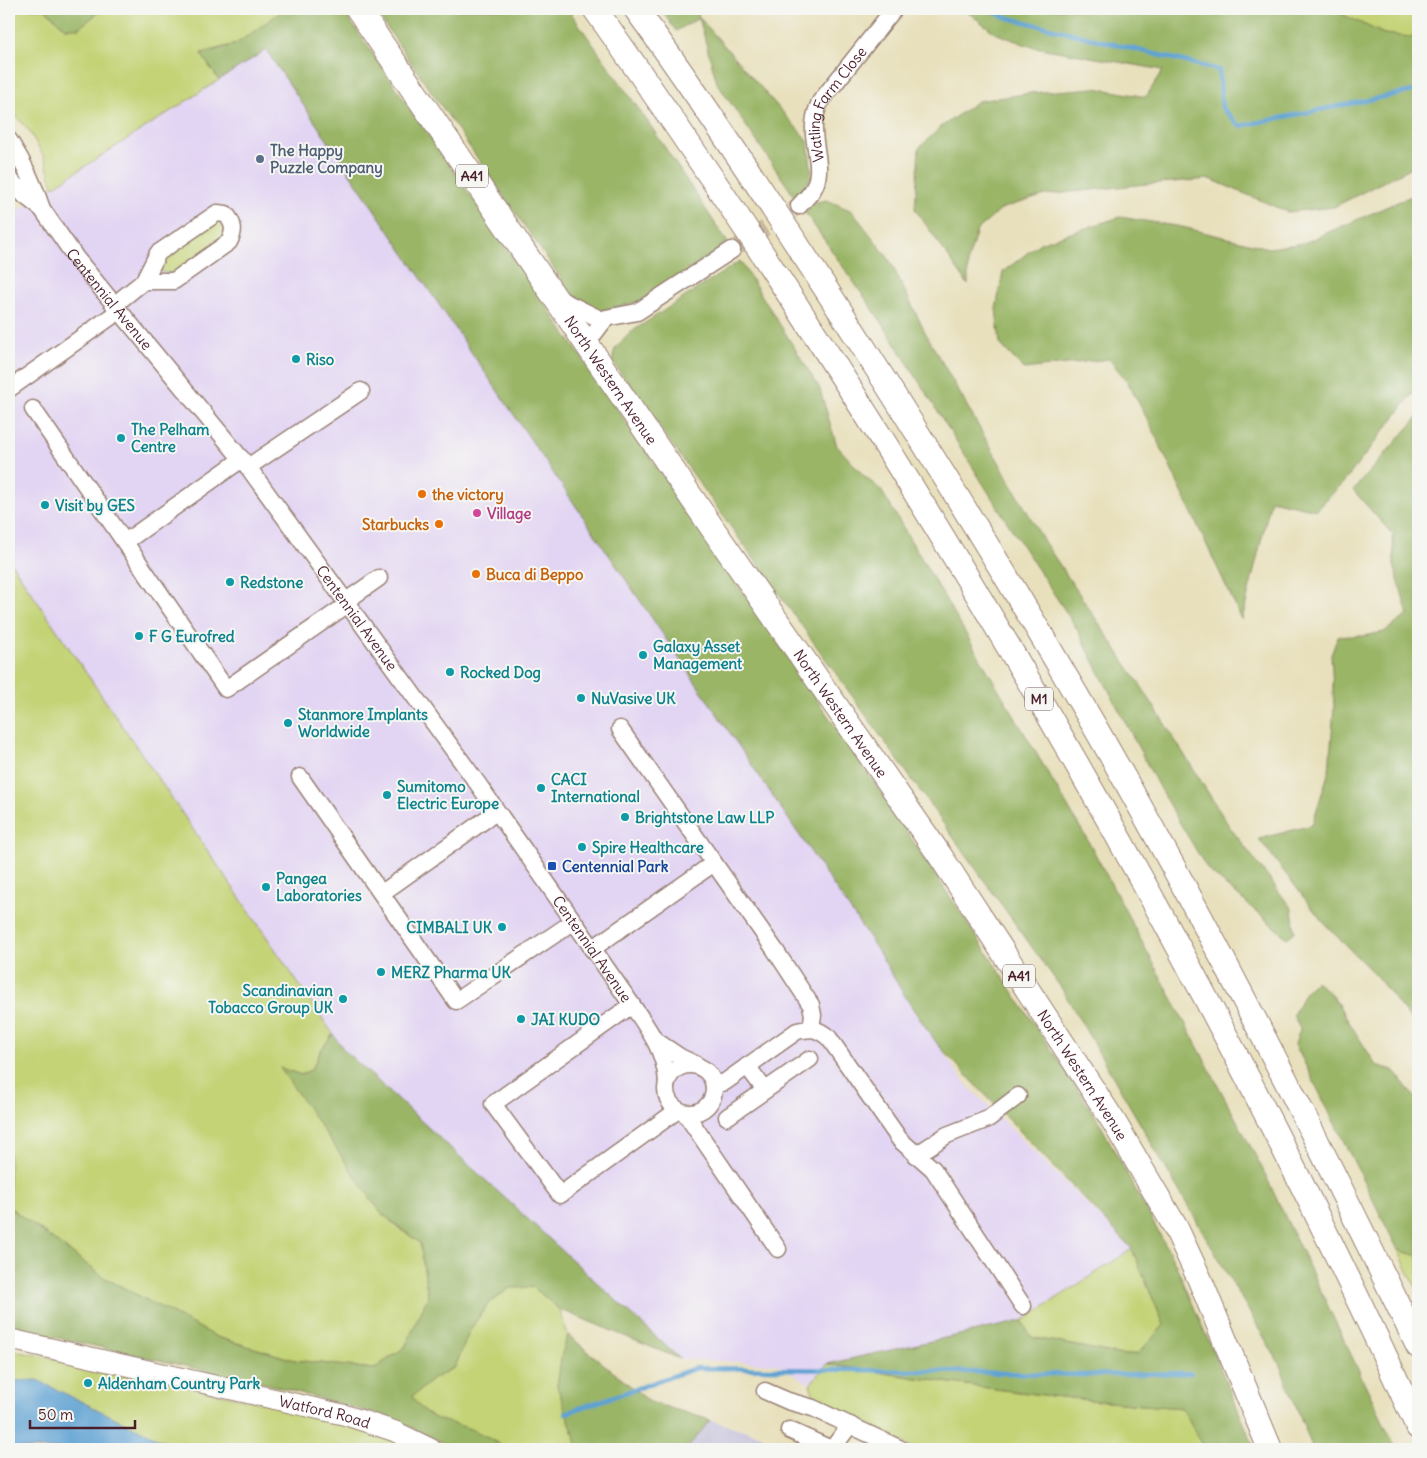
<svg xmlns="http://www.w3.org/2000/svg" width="1427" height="1458" viewBox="0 0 1427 1458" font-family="Delius,sans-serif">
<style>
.built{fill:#e2d4f3}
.industrial{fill:#c5c0da}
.green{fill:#c3d375;stroke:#867950}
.forest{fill:#9ab566;stroke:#726a48}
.water{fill:#5ea2d3;stroke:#54607f}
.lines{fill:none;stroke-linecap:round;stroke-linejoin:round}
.stream{stroke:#5ea2d3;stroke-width:4.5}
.minor-tunnel{stroke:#c8b99f;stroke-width:16;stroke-dasharray:16 8;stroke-linecap:butt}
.minor-casing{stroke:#998074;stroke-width:19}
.major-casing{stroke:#998074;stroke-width:22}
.highway-casing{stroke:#998074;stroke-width:26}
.minor{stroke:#fff;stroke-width:16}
.major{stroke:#fff;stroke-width:20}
.highway{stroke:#fff;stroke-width:24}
.service-dot{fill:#5c6f8a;stroke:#f6f6f2;stroke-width:2}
.culture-dot{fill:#0f9aa8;stroke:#f6f6f2;stroke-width:2}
.food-dot{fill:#e8710a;stroke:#f6f6f2;stroke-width:2}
.hotel-dot{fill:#d1479c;stroke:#f6f6f2;stroke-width:2}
.transit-dot{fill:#1a4fb4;stroke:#f6f6f2;stroke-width:2}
.labels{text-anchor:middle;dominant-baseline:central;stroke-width:4;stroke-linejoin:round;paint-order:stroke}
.shield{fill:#f6f6f2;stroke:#7e6067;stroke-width:1}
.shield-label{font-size:14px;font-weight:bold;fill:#4a1f2b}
.street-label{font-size:15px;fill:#4a1f2b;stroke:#f6f6f2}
.service-label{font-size:15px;font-weight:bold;fill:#4e5e75;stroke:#f6f6f2;text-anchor:start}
.culture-label{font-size:15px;font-weight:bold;fill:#0d838f;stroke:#f6f6f2;text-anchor:start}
.food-label{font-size:15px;font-weight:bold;fill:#c56008;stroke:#f6f6f2;text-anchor:start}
.hotel-label{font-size:15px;font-weight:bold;fill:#b23c85;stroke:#f6f6f2;text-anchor:start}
.transit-label{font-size:15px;font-weight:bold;fill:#164399;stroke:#f6f6f2;text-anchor:start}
</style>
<rect width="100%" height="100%" fill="#f6f6f2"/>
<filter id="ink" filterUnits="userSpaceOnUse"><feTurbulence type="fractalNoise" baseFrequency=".02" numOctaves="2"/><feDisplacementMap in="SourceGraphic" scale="10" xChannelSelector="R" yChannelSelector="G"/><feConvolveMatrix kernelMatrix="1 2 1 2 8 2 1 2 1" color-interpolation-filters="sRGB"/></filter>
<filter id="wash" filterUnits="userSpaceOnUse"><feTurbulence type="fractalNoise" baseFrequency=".0096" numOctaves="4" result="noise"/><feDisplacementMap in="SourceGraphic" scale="20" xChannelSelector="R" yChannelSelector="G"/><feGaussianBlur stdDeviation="1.12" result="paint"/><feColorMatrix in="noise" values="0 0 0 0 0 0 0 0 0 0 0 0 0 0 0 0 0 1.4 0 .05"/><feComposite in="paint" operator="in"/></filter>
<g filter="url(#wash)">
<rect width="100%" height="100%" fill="#e8e0bc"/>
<path class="built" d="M266,50L877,948L911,1006L965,1083L1132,1249L1022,1321L827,1364L810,1384L777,1364L680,1359L344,1050L9,560V216Z"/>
<path class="industrial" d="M710,1420L761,1435L784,1449H687Z"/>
<path class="green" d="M9,9H45L65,28L79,27L103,9H280L282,12L236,44L201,53L219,80L53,187L45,159L30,132L9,108Z
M1331,9H1418V38L1384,34Z
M215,220C225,223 228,230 223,239L172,273H166L159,271L157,264Z
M9,560L333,1034L321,1050L312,1069L301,1075L281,1068L392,1223L420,1243L428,1297L405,1347L374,1369L294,1360L217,1337L105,1278L9,1207Z
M1132,1249L1164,1325L1138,1354L1122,1355L1031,1337L1022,1321Z
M1398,1250L1418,1256V1292Z
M533,1287L559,1309L568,1335L562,1354L557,1386L579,1449H508L473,1430L440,1421L420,1409L411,1397L433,1379L455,1367L470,1330L488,1304L510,1288Z
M9,1350C81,1363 153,1379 225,1395C289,1409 356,1421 416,1449H9Z
M827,1364C945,1383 1063,1400 1183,1408L1204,1449H917L816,1403L810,1384Z"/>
<path class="forest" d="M45,9H103L79,28H65Z
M280,9H342L879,790L1098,1120L1175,1263L1255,1449H1204L1182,1408C1063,1400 945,1383 827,1364L1022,1321L1031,1337L1122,1355L1138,1354L1164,1325L1132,1249L938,1045L911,1006L876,948L266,50L219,80L201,54L236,44L281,12Z
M374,9H568L650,125L728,243L645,300L600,311L571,293Z
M661,9H697L699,17L808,141L812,176L804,188L794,196L717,83L699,18L676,31Z
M966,9H1331L1384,34L1418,38V164L1334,207L1288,212L1210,179L1146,184L1045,195L1003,208L977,230L968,260V285L915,209L919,148L941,127L978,101L1031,93L1095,88L1146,97L1163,70L1029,46L995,33L965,10Z
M1418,193V378L1414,392L1344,482L1316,510L1271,500L1242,620L1150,424L1127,381L1109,359L1024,369L1000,344L996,309L1003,272L1040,243L1120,217L1182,227L1269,248L1304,243Z
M827,200L852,211L889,259L926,334L1045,543L1143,689L1229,826L1292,909L1295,932L1287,938L1208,870L1162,793L1077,629L1009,525L881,321L804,211L816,202Z
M740,261L819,387L837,446L864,476L881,490L1091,846L1262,1168L1396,1449H1313L1279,1363L1062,989L612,361L615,349L631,332Z
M1418,417V1029L1378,978L1322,921L1259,839L1312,825L1329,771L1334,707L1331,655L1338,636H1364L1384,632L1408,615L1394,565L1393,535L1353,490Z
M1316,981L1332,995L1376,1065L1393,1070L1418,1101V1256L1398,1250L1295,1044L1300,1029L1293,1015L1305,992Z
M333,1034L344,1050L680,1359L559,1309L533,1287L510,1288L488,1304L470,1330L455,1367L433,1379L412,1397C431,1424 445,1419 473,1430C485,1435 496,1443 508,1449H456L388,1417L267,1384L9,1327V1207L105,1278L217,1337L294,1360L374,1369L405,1347L428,1297L420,1243L381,1213L280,1068L301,1075L312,1069L321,1050Z
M568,1335L650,1402L710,1420L687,1449H579L557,1386L562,1354Z"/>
<path class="water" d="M37,1380L177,1448L207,1449H9V1381Z
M294,1443L328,1449H254Z"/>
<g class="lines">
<path class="stream" d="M986,9L1005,17L1219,70L1222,108L1240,126L1418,90
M566,1413L696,1368L931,1371L1083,1375L1191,1373"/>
</g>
</g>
<g filter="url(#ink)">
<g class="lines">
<path class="minor-tunnel" d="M732,250L799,206"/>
<g class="minor-casing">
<g id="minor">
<path d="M9,140C23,162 34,183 42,209"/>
<path id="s1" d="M9,178L25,196L42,209L76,258L248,467L478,784L632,1005C649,1030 665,1051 667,1082"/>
<path id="s2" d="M799,206C803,201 809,196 812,191C827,168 809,141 815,117C816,112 818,107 820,102L894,9"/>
<path d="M557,298L604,321"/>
<path d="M114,305L144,281L158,253L217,213L226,214C234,224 235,231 229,242L174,281H144"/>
<path d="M587,343L606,318L637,312L732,250"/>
<path d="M9,389L119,311"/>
<path d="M33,409L226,689L348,604"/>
<path d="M248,467L361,391"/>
<path d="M125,542L242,459"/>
<path d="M346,601L379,578"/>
<path d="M620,729L775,950L811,1005L813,1015L811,1028"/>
<path d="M300,777L456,1001L573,922"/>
<path d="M382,893L496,812"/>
<path d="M592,949L714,863"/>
<path d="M632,1005L493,1104L560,1195L678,1110"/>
<path d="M656,1041L680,1057L697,1065"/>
<circle cx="690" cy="1089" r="24"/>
<path d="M747,1066L765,1090"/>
<path d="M714,1085L725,1082L797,1031C813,1028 817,1028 829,1038L900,1140L933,1169L1023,1306"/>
<path d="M685,1113L778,1249"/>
<path d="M727,1117L810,1059"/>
<path d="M916,1155L947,1135L988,1119L1018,1096"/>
<path d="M765,1391L788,1401L813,1408L901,1449"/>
<path d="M789,1430L831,1449"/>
<path d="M832,1449L850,1425"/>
</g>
</g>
<g class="major-casing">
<g id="major">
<path id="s3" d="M9,1339L345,1415L394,1431L431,1449"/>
</g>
</g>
<g class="highway-casing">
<g id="highway">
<path id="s4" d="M358,9L715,532L941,857L1114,1122L1176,1228L1200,1280L1270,1449"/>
<path d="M595,9C910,455 1190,930 1418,1427"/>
<path d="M636,9C715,118 789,231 862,345C933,457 1003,569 1070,684C1196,899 1309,1122 1418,1346"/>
</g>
</g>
<use href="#minor" class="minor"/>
<use href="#major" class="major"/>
<use href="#highway" class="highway"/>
</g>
</g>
<circle class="service-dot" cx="260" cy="159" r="5"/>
<g class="culture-dot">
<circle cx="296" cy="359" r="5"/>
<circle cx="121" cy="438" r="5"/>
<circle cx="45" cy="505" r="5"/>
<circle cx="230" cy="582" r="5"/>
<circle cx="139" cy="636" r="5"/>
<circle cx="643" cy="655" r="5"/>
<circle cx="450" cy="672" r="5"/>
<circle cx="581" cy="698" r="5"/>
<circle cx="288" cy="723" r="5"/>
<circle cx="541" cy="788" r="5"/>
<circle cx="387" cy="795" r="5"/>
<circle cx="625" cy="817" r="5"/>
<circle cx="582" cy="847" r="5"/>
<circle cx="266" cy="887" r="5"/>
<circle cx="502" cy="927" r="5"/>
<circle cx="381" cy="972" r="5"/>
<circle cx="343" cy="999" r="5"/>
<circle cx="521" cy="1019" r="5"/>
<circle cx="88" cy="1383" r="5"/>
</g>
<g class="food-dot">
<circle cx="422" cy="494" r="5"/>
<circle cx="439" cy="524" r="5"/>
<circle cx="476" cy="574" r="5"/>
</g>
<circle class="hotel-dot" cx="477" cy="513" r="5"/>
<rect class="transit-dot" x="547" y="861" width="10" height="10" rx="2.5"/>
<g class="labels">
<g class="shield">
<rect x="456" y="164.5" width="32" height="23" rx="4"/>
<rect x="1025" y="687.5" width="28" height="23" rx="4"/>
<rect x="1003" y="964.5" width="32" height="23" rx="4"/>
</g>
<g class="shield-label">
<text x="472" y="176">A41</text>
<text x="1039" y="699">M1</text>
<text x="1019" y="976">A41</text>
</g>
<g class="street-label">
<text stroke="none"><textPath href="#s2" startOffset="115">Watling Farm Close</textPath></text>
<text stroke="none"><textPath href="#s1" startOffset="158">Centennial Avenue</textPath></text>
<text stroke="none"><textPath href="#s4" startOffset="449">North Western Avenue</textPath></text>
<text stroke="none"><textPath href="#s1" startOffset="562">Centennial Avenue</textPath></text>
<text stroke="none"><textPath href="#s4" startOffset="854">North Western Avenue</textPath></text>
<text stroke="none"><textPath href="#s1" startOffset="968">Centennial Avenue</textPath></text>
<text stroke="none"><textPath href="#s4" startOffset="1289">North Western Avenue</textPath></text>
<text stroke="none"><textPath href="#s3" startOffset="324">Watford Road</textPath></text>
</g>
<g class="service-label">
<text x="270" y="150">The Happy<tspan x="270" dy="17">Puzzle Company</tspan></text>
</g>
<g class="culture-label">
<text x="306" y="359">Riso</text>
<text x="131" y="429">The Pelham<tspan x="131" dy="17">Centre</tspan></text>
<text x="55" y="505">Visit by GES</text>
<text x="240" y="582">Redstone</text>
<text x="149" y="636">F G Eurofred</text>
<text x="653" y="646">Galaxy Asset<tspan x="653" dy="17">Management</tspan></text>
<text x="460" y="672">Rocked Dog</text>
<text x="591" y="698">NuVasive UK</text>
<text x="298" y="714">Stanmore Implants<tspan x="298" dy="17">Worldwide</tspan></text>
<text x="551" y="779">CACI<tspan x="551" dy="17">International</tspan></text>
<text x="397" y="786">Sumitomo<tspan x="397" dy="17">Electric Europe</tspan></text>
<text x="635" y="817">Brightstone Law LLP</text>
<text x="592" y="847">Spire Healthcare</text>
<text x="276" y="878">Pangea<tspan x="276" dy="17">Laboratories</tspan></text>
<text x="492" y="927" text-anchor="end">CIMBALI UK</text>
<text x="391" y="972">MERZ Pharma UK</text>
<text x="333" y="990" text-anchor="end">Scandinavian<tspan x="333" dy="17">Tobacco Group UK</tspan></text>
<text x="531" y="1019">JAI KUDO</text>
<text x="98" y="1383">Aldenham Country Park</text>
</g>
<g class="food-label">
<text x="432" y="494">the victory</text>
<text x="429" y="524" text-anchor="end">Starbucks</text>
<text x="486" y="574">Buca di Beppo</text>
</g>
<g class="hotel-label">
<text x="487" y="513">Village</text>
</g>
<g class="transit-label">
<text x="562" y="866">Centennial Park</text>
</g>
</g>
<rect width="1427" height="1458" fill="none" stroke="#f6f6f2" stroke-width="30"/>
<path d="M30 1420v8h105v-8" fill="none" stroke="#4a1f2b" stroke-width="2.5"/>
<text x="38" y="1420" font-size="15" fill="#4a1f2b" stroke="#f6f6f2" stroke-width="4" paint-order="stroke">50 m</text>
</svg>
